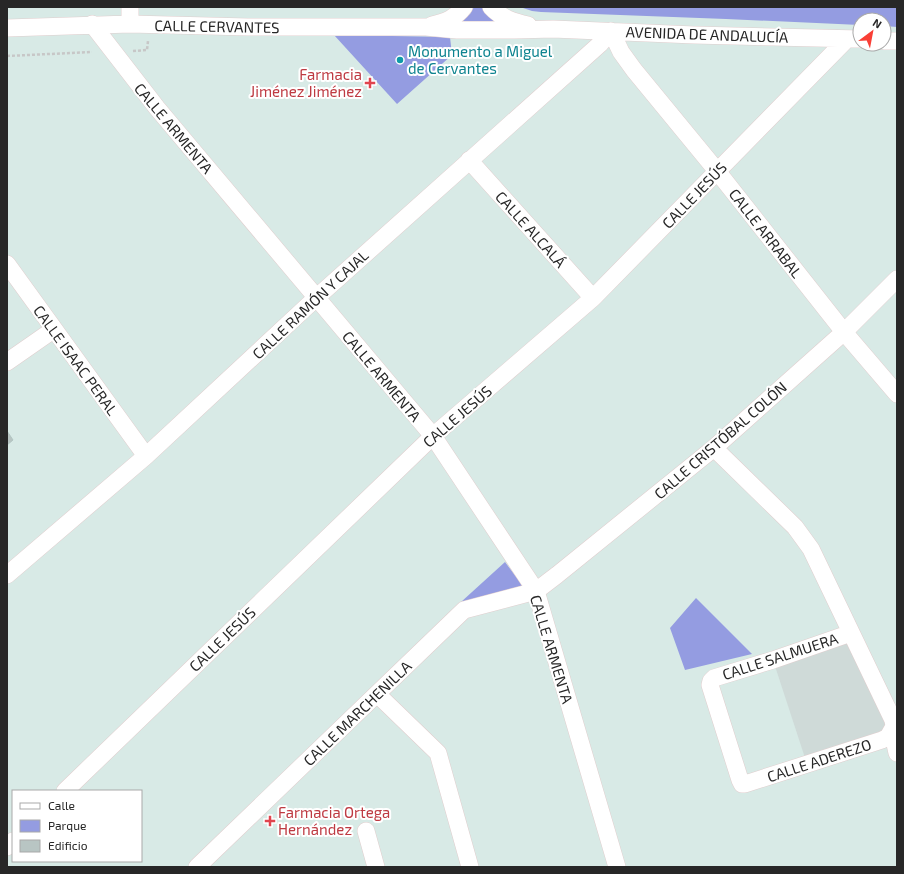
<svg xmlns="http://www.w3.org/2000/svg" width="904" height="874" viewBox="0 0 904 874" font-family="'Exo 2',sans-serif">
<style>
.green{fill:#949ce1}
.plaza{fill:#cfdad8}
.building{fill:#b8c5c3;stroke:#b2c5c2}
.lines{fill:none;stroke-linecap:round;stroke-linejoin:round}
.street-casing{stroke:#e0cece;stroke-width:18}
.path{stroke:#c7c7c7;stroke-width:2.5;stroke-dasharray:3 2;stroke-linecap:butt}
.street{stroke:#fff;stroke-width:17}
.culture-dot{fill:#0f9aa8;stroke:#fff;stroke-width:1.5}
.health-dot{fill:#e0444e;stroke:#fff;stroke-width:1.5}
.labels{text-anchor:middle;dominant-baseline:central;stroke-width:4;stroke-linejoin:round;paint-order:stroke}
.street-label{font-size:15px;fill:#272727;stroke:#fff}
.culture-label{font-size:15px;fill:#0d838f;stroke:#fff;text-anchor:start}
.health-label{font-size:15px;fill:#be3a42;stroke:#fff;text-anchor:end}
</style>
<rect width="100%" height="100%" fill="#d8eae6"/>
<path class="green" d="M474,7H485L502,21L449,26L470,14Z
M520,7H897V27L884,26V20H860V25L726,19L541,12L532,11Z
M334,35L450,37L452,55L397,104Z
M505,562L526,590L461,602Z
M696,598L752,654L685,670L670,628Z"/>
<path class="plaza" d="M851,633L894,726L807,764L773,660Z"/>
<path class="building" d="M7,431L13,440L7,445Z"/>
<g class="lines">
<g class="street-casing">
<path id="street" d="M130,7V24
M491,7C501,18 514,22 528,25
M92,24L157,108L433,436L536,591L617,867
M432,25C445,22 456,18 464,7
M7,28L130,24L248,27H426L457,30H515L553,29L694,35L860,39
M884,41H897
M469,160L593,298
M7,264L146,456
M7,362L53,330
M714,448L795,527L811,549L893,720L894,726L892,730L897,753
M7,575L146,456L316,298L600,44L611,31L621,52L634,70L717,171L844,332L897,394
M851,633L773,660L714,678L711,681L710,685L740,780L742,784H745L882,740L888,737L892,730
M377,694L438,753L470,867
M65,791L433,436L593,298L847,39
M366,831L376,867
M7,847L13,841
M197,867L464,610L536,591L557,575L714,448L844,332L897,279"/>
</g>
<path class="path" d="M133,51L147,50L148,41
M7,56L92,52"/>
<use href="#street" class="street"/>
</g>
<circle class="culture-dot" cx="400" cy="60" r="4"/>
<g class="health-dot">
<path d="M368 77h4v4h4v4h-4v4h-4v-4h-4v-4h4z"/>
<path d="M268 815h4v4h4v4h-4v4h-4v-4h-4v-4h4z"/>
</g>
<g class="labels">
<g class="street-label">
<text transform="translate(217 26) rotate(1)">CALLE CERVANTES</text>
<text transform="translate(707 34) rotate(2)">AVENIDA DE ANDALUCÍA</text>
<text transform="translate(174 128) rotate(50)">CALLE ARMENTA</text>
<text transform="translate(694 195) rotate(-46)">CALLE JESÚS</text>
<text transform="translate(531 229) rotate(48)">CALLE ALCALÁ</text>
<text transform="translate(766 233) rotate(52)">CALLE ARRABAL</text>
<text transform="translate(310 304) rotate(-43)">CALLE RAMÓN Y CAJAL</text>
<text transform="translate(76 360) rotate(54)">CALLE ISAAC PERAL</text>
<text transform="translate(382 376) rotate(50)">CALLE ARMENTA</text>
<text transform="translate(457 416) rotate(-41)">CALLE JESÚS</text>
<text transform="translate(720 440) rotate(-41)">CALLE CRISTÓBAL COLÓN</text>
<text transform="translate(222 639) rotate(-44)">CALLE JESÚS</text>
<text transform="translate(552 649) rotate(73)">CALLE ARMENTA</text>
<text transform="translate(780 656) rotate(-18)">CALLE SALMUERA</text>
<text transform="translate(357 713) rotate(-44)">CALLE MARCHENILLA</text>
<text transform="translate(819 760) rotate(-18)">CALLE ADEREZO</text>
</g>
<g class="culture-label">
<text x="408" y="51">Monumento a Miguel<tspan x="408" dy="17">de Cervantes</tspan></text>
</g>
<g class="health-label">
<text x="362" y="74">Farmacia<tspan x="362" dy="17">Jiménez Jiménez</tspan></text>
<text x="278" y="812" text-anchor="start">Farmacia Ortega<tspan x="278" dy="17">Hernández</tspan></text>
</g>
</g>
<rect width="904" height="874" fill="none" stroke="#272727" stroke-width="16"/>
<rect x="12" y="790" width="130" height="72" fill="#ffffff" stroke="#a9a9a9"/>
<rect x="20" y="803" width="20" height="6" fill="#ffffff" stroke="#a9a9a9"/>
<text x="48" y="810" font-size="12" fill="#272727">Calle</text>
<rect x="20" y="820" width="20" height="12" fill="#949ce1" stroke="#a9a9a9"/>
<text x="48" y="830" font-size="12" fill="#272727">Parque</text>
<rect x="20" y="840" width="20" height="12" fill="#b8c5c3" stroke="#a9a9a9"/>
<text x="48" y="850" font-size="12" fill="#272727">Edificio</text>
<g transform="translate(872 32) rotate(32)"><circle r="19" fill="#ffffff" stroke="#a9a9a9"/>
<path d="M0-3L7 15L0 10L-7 15Z" fill="#f93f36"/>
<text y="-6" font-size="11" font-weight="bold" text-anchor="middle" fill="#272727">N</text>
</g>
</svg>
